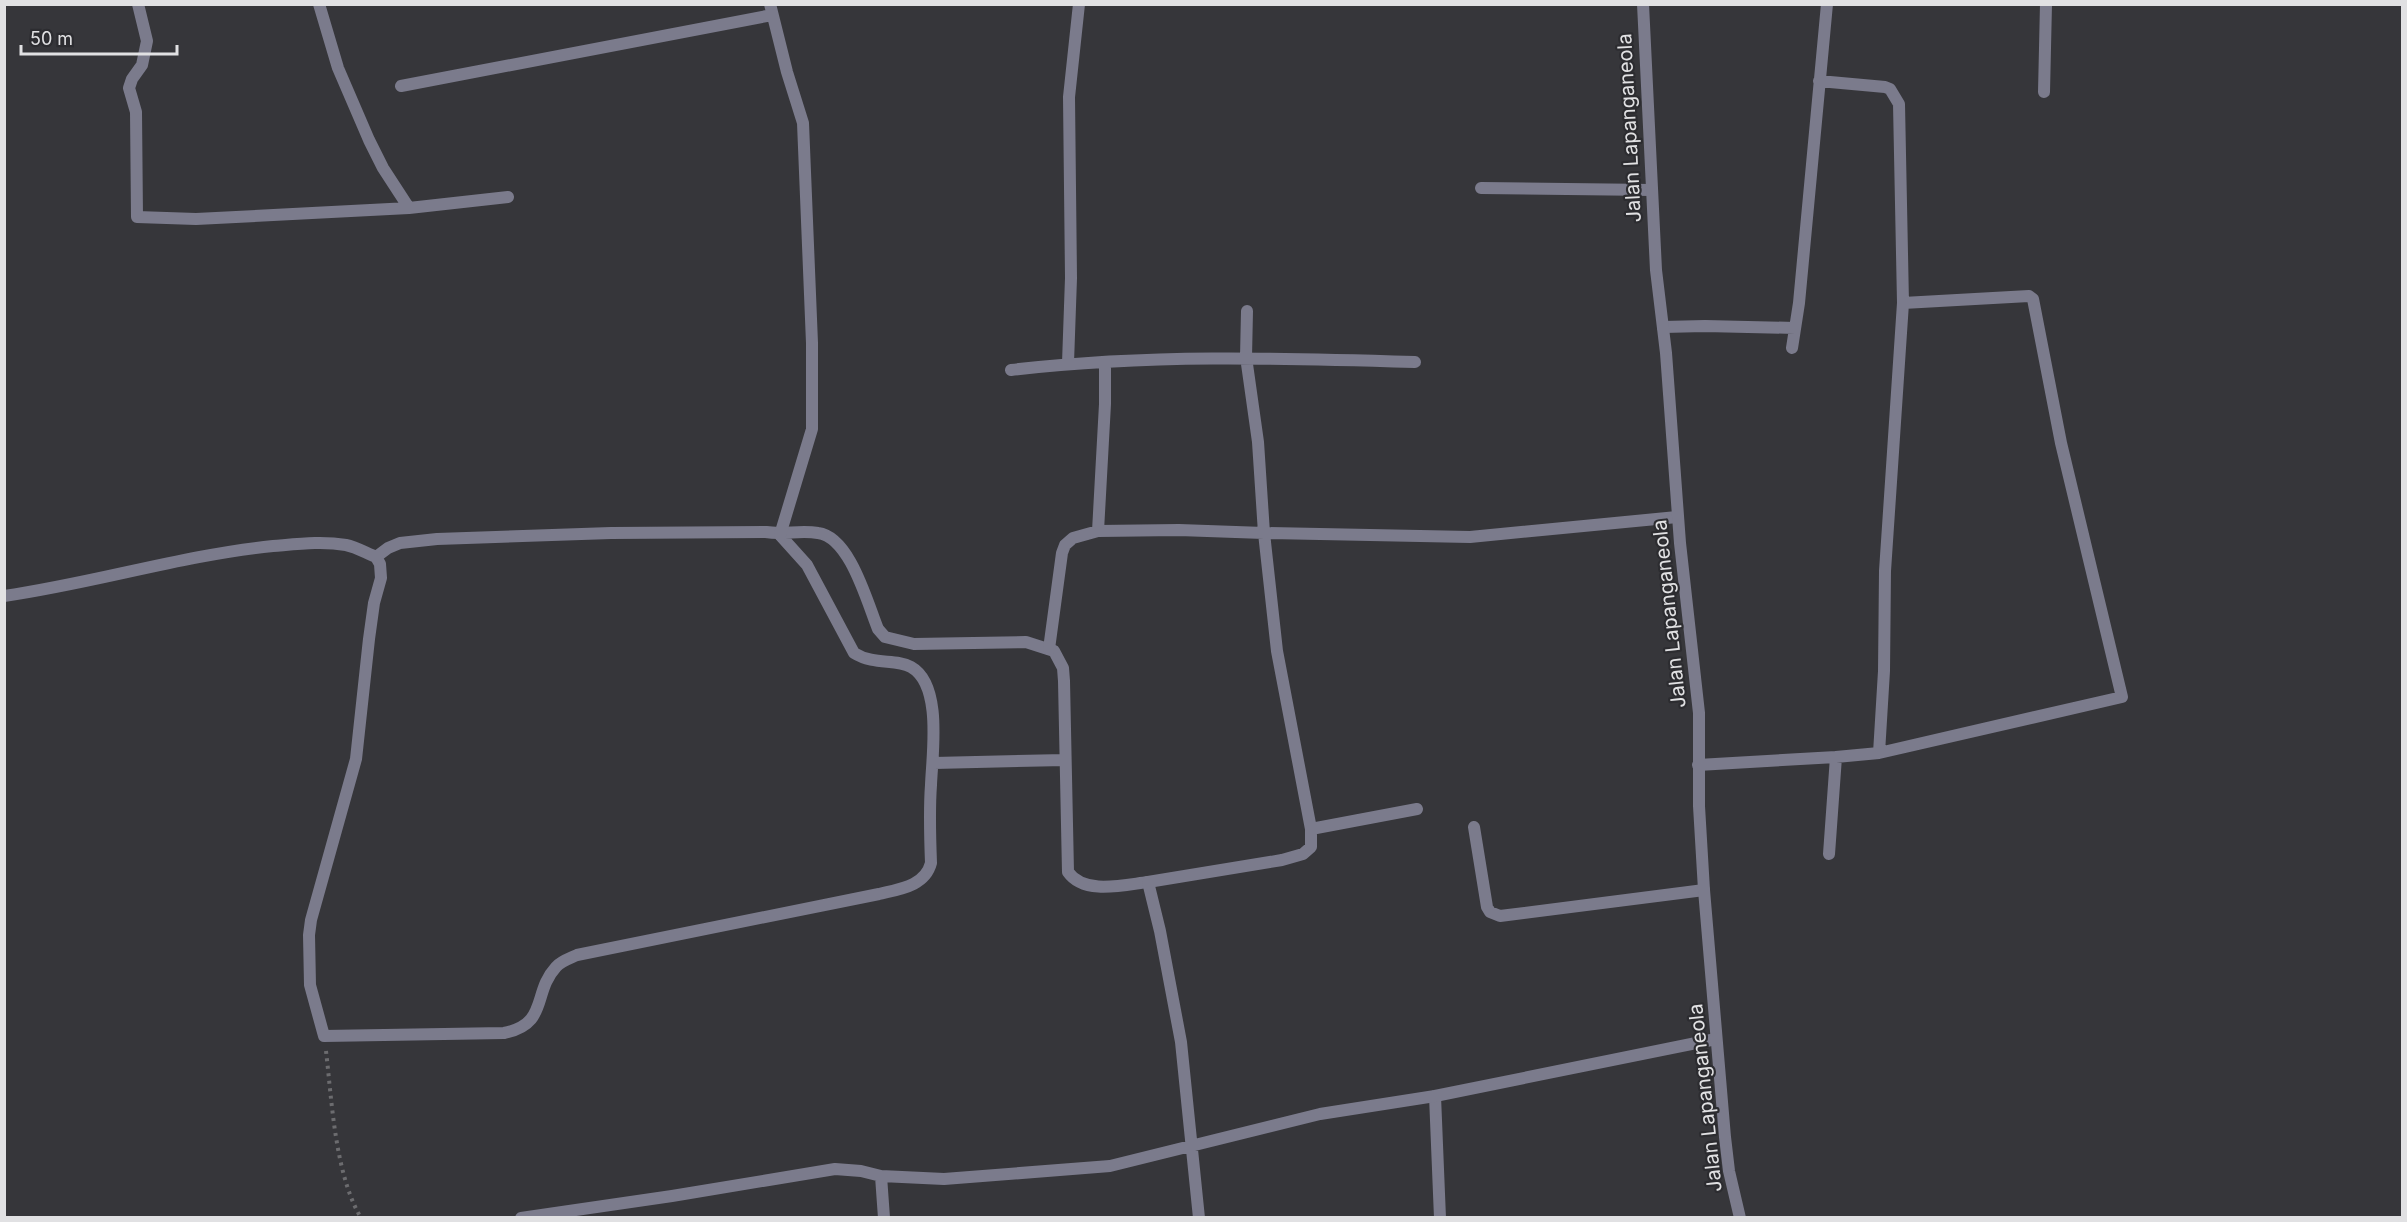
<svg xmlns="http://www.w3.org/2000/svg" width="2407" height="1222" viewBox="0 0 2407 1222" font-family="Inter,sans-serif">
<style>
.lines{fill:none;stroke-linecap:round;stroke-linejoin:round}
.path{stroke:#6c6c6f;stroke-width:4;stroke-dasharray:3 4.5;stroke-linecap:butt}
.service{stroke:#7b7b8c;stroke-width:12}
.minor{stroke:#7b7b8c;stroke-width:12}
.tertiary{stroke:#7b7b8c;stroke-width:12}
.labels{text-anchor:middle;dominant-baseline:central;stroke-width:4.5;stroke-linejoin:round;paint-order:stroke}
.street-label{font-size:20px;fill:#e1e1e3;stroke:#2c2c30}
</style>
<rect width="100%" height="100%" fill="#36363a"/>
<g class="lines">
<path class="path" d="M326,1051C332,1102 335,1174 361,1218"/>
<path class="service" d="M2044,92L2046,4
M1481,188L1652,190
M376,557L388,548L400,543L437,539L611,533L766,532C783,535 800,530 818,533C850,537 867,602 878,629L885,637L914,644L1026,642L1054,651L1063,668L1064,681L1068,872C1084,895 1123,885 1148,882
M4,596C95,583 183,555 273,546C298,544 322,541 346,545C356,547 366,553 376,557L380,564L381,578L374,603L369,639L356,759L311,920L309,935L310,985L324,1036L504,1033C549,1024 532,993 556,967C561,961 571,958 577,955L879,894C900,889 925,886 931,863C930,837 929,811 931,785C932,755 943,685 911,667C895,658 875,666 854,653L807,565L780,535
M934,763L1065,760
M1435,1096L1440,1218"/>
<path class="minor" d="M138,4L147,41L142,65L132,79L129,88L136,112L137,217L196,219L409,208L508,197
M319,4L338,68L369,140L383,168L409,208
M770,4L787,72L803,123L812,343V429L780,535
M1819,81L1885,87L1890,89L1899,104L1903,303L1885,571L1884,671L1879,753L1836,757L1829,854
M401,86L772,15
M1247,311L1246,357L1258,442L1264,533L1470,537L1677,517
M1663,327L1705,326L1795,328
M1792,348L1799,303L1827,4
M1068,363L1071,278L1069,97L1079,4
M1011,370C1145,354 1280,358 1415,362
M1098,531L1105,404V363
M1049,649L1062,553L1065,545L1073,538L1098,531L1179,530L1264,533L1277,651L1311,829V847L1303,854L1282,860L1148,882L1160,931L1181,1042L1199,1218
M1879,753L2122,697L2061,443L2033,299L2029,296L1903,303
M1698,765L1836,757
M1474,827L1487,907L1490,912L1500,916L1704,890
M1311,829L1417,809
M881,1176L884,1218
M521,1218L672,1196L835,1169L861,1171L881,1176L944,1179L1110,1166L1320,1114L1435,1096L1716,1039"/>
<path class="tertiary" d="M1643,4L1656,270L1666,353L1680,543L1699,713V806L1704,890L1725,1137L1729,1171L1740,1218"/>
</g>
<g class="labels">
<g class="street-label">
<text transform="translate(1629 128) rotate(-93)">Jalan Lapanganeola</text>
<text transform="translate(1669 614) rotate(-96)">Jalan Lapanganeola</text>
<text transform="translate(1705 1098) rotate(-96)">Jalan Lapanganeola</text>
</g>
</g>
<rect width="2407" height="1222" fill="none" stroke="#e1e1e3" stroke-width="12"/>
<path d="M21 45v9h156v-9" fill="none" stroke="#e1e1e3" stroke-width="3"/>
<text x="30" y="45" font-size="18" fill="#e1e1e3" stroke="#2c2c30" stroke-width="4.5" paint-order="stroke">50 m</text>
</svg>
